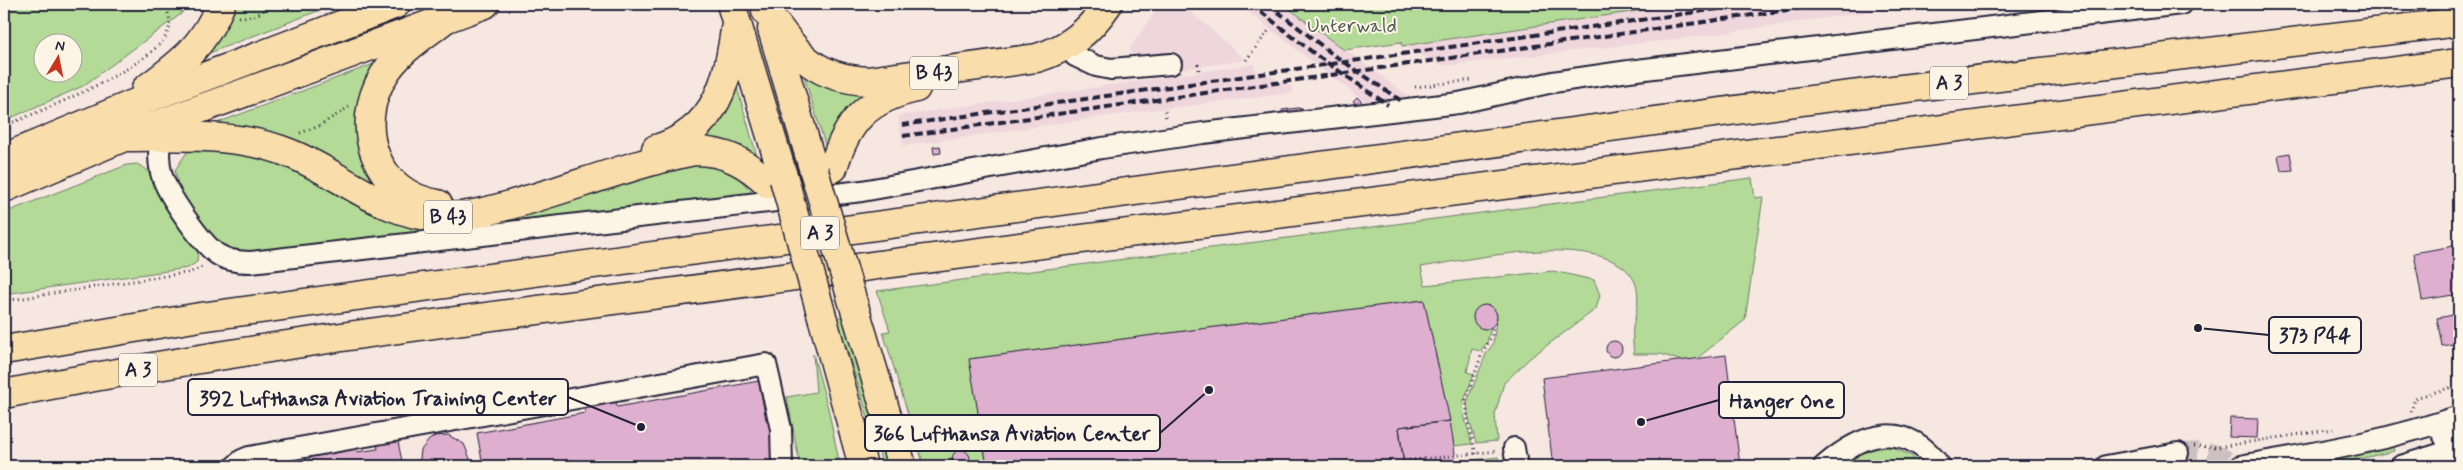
<svg xmlns="http://www.w3.org/2000/svg" width="2463" height="470" viewBox="0 0 2463 470" font-family="Mynerve,sans-serif">
<style>
.built{fill:#efd6dc}
.green{fill:#b3da96;stroke:#6a7e68;fill-rule:evenodd}
.building{fill:#dfafd0;stroke:#22223b}
.lines{fill:none;stroke-linecap:round;stroke-linejoin:round}
.minor-tunnel{stroke:#ccc0c0;stroke-width:20;stroke-dasharray:20 10;stroke-linecap:butt}
.minor-casing{stroke:#22223b;stroke-width:24}
.highway-casing{stroke:#22223b;stroke-width:31}
.path{stroke:#22223b;stroke-width:3;stroke-dasharray:1 4;stroke-linecap:butt}
.minor{stroke:#fcf5e5;stroke-width:20}
.highway{stroke:#f9ddab;stroke-width:28}
.rail{stroke:#22223b;stroke-width:4;stroke-dasharray:8 4;stroke-linecap:butt}
.highway-bridge-casing{stroke:#22223b;stroke-width:31;stroke-linecap:butt}
.highway-bridge{stroke:#f9ddab;stroke-width:28}
.labels{text-anchor:middle;dominant-baseline:central;stroke-width:4;stroke-linejoin:round;paint-order:stroke}
.shield{fill:#fcf5e5;stroke:#63616e;stroke-width:1}
.shield-label{font-size:19px;font-weight:bold;fill:#22223b}
.park-label{font-size:20px;fill:#4e5956;stroke:#fcf5e5}
.leader{fill:none;stroke:#22223b;stroke-width:2}
.callout-dot{fill:#22223b;stroke:#fcf5e5;stroke-width:2}
.callout{fill:#fcf5e5;stroke:#22223b;stroke-width:2}
.callout-label{font-size:21px;text-anchor:middle;font-weight:bold;fill:#22223b}
</style>
<rect width="100%" height="100%" fill="#f6e7e1"/>
<filter id="ink" filterUnits="userSpaceOnUse"><feTurbulence type="fractalNoise" baseFrequency=".02" numOctaves="2"/><feDisplacementMap in="SourceGraphic" scale="10" xChannelSelector="R" yChannelSelector="G"/><feConvolveMatrix kernelMatrix="1 2 1 2 8 2 1 2 1" color-interpolation-filters="sRGB"/></filter>
<g filter="url(#ink)">
<path class="built" d="M1160,4H1182L1246,60L1172,71L1136,60L1131,56L1130,49Z
M1238,4H1283L1415,101L1371,107Z
M1684,4H1921L1696,37L1444,66L1402,46Z
M1254,64L1255,69L1292,87L1293,93L1130,113L903,146L898,116Z"/>
<path class="green" d="M4,4H187L181,14L83,86L4,121ZM42,42H72V72H42Z
M230,4H336L199,57Z
M1283,4H1684L1402,46L1401,42L1344,50Z
M379,62L375,69L390,190L201,129Z
M802,70L868,93L826,148Z
M734,77L759,163L700,144Z
M213,148L257,154L392,218L702,160L729,167L757,198L256,257L221,249L195,220L179,191L175,170L187,152Z
M137,164L146,169L198,250L197,262L188,268L4,294V213L127,165Z
M1752,178L1755,198L1763,197L1745,320L1690,364L1661,354H1634C1633,345 1632,335 1633,327C1636,312 1641,297 1635,282C1610,227 1468,260 1421,267L1425,285L1553,271L1594,280L1600,295L1596,309L1530,358L1504,383L1495,414L1497,441L1476,443L1468,415L1467,402L1486,354L1493,344L1497,314C1493,306 1487,304 1479,307L1473,317L1480,327H1491L1487,343L1480,351L1472,349L1467,372L1474,374L1463,403L1464,415L1472,444L1454,446L1424,300L970,359L987,466H924L883,332L890,331L877,291Z
M837,317H846L891,466H883Z
M813,354L828,408L840,466H800L787,397L816,392Z
M1882,443L1910,455L1923,466H1840L1851,457Z
M2392,445L2394,451L2329,466H2291Z
M1498,457L1500,466H1457L1456,462Z"/>
<path class="building" d="M1357,97L1363,103L1359,107L1353,101Z
M1298,108L1302,109L1303,113L1283,118L1282,110Z
M940,146L941,153L934,154L933,147Z
M2290,153L2293,170L2281,171L2278,155Z
M2459,245V294L2422,300L2414,253Z
M1424,300L1450,421L1399,427L1404,466H987L969,359Z
M1473 317a12 12 0 1 1 24 0a12 12 0 1 1-24 0Z
M2459,314V343L2442,346L2437,318Z
M1606 349a8 8 0 1 1 16 0a8 8 0 1 1-16 0Z
M1726,355L1740,466H1553L1542,378Z
M759,381L766,420H770L775,445L771,446L775,466H483L477,433L585,413L584,409L616,402L617,407Z
M2230,418L2258,419L2257,438L2229,437Z
M1450,421L1457,466H1404L1399,427Z
M448,435L464,444L473,466H419L421,450L429,440L435,436Z
M397,437L403,466H260L259,463L284,458L286,466L306,462L305,454L355,445L357,452L378,449L376,440Z
M952 459a9 9 0 1 1 18 0a9 9 0 1 1-18 0Z"/>
<g class="lines">
<path class="minor-tunnel" d="M2178,453C2200,452 2217,449 2232,466"/>
<g class="minor-casing">
<path id="minor" d="M1075,56L1096,66L1111,69L1171,64
M160,137C159,150 158,163 162,176C168,195 201,243 217,254C227,261 239,262 251,262L862,191L1102,148L1203,133L1459,103L1553,82L1629,71L2181,4
M2437,424L2452,450L2459,466
M1514,448L1517,466
M235,466L242,460L249,457L766,364L781,429L782,466
M1824,466C1862,433 1905,418 1940,466
M2106,466L2178,453
M2240,466C2314,453 2388,441 2459,416
M2401,466L2459,448"/>
</g>
<g class="highway-casing">
<path id="highway" d="M731,4L784,179
M766,11C798,53 810,77 867,81L1037,58C1069,48 1089,32 1108,4
M772,29L814,171
M146,89C182,62 203,47 221,4
M124,137C179,137 236,132 289,153C338,172 382,215 438,217C470,218 503,207 534,198C587,182 640,162 694,151C726,151 747,163 769,184
M656,149C718,130 728,80 736,23
M4,158L138,102L396,4
M833,168C847,121 867,99 916,88
M4,188L124,137L485,4
M438,204C375,195 352,126 384,75C398,51 427,33 449,16
M857,316L902,466
M823,320L863,466
M4,350L200,317L1825,98L2459,22
M4,394C293,337 587,305 878,265C1405,194 1932,128 2459,63"/>
</g>
<path class="path" d="M239,17C253,17 262,14 271,4
M1246,60L1270,29
M1198,64L1199,70
M1415,87L1472,80
M1165,111L1166,120
M4,126C43,110 145,70 166,36C172,25 170,15 164,4
M300,133L319,126L349,107
M4,301L191,272L204,266
M2411,412L2415,398L2449,388L2459,393
M2194,446L2218,447L2333,429
M1476,454L1468,422L1466,400L1482,353L1492,336L1493,326
M1404,461L1497,451
M2060,466L2089,461"/>
<use href="#minor" class="minor"/>
<use href="#highway" class="highway"/>
<path class="rail" d="M1251,4L1316,55L1388,105
M1268,4L1331,53L1403,102
M902,125L1753,4
M903,136L1830,4"/>
<g class="highway-bridge-casing">
<path id="highway-bridge" d="M814,171L857,316
M784,179L823,320"/>
</g>
<use href="#highway-bridge" class="highway-bridge"/>
</g>
</g>
<g class="labels">
<g class="shield">
<rect x="910" y="56.5" width="48" height="33" rx="4"/>
<rect x="1930" y="66.5" width="38" height="33" rx="4"/>
<rect x="424" y="200.5" width="48" height="33" rx="4"/>
<rect x="801" y="216.5" width="38" height="33" rx="4"/>
<rect x="119" y="353.5" width="38" height="33" rx="4"/>
</g>
<g class="shield-label">
<text x="934" y="73">B 43</text>
<text x="1949" y="83">A 3</text>
<text x="448" y="217">B 43</text>
<text x="820" y="233">A 3</text>
<text x="138" y="370">A 3</text>
</g>
<g class="park-label">
<text x="1352" y="26">Unterwald</text>
</g>
</g>
<path class="leader" d="M2198 328L2269 335M641 427L568 397M1641 422L1719 400M1209 390L1160 433"/>
<g class="callout-dot">
<circle cx="2198" cy="328" r="5"/>
<circle cx="641" cy="427" r="5"/>
<circle cx="1641" cy="422" r="5"/>
<circle cx="1209" cy="390" r="5"/>
</g>
<g class="callout">
<rect x="2269" y="317" width="92" height="36" rx="5"/>
<rect x="188" y="379" width="380" height="36" rx="5"/>
<rect x="1719" y="382" width="125" height="36" rx="5"/>
<rect x="865" y="415" width="295" height="36" rx="5"/>
</g>
<g class="callout-label">
<text x="2315" y="342">373 P44</text>
<text x="378" y="405">392 Lufthansa Aviation Training Center</text>
<text x="1782" y="408">Hanger One</text>
<text x="1012" y="440">366 Lufthansa Aviation Center</text>
</g>
<rect width="2463" height="470" fill="none" stroke="#fcf5e5" stroke-width="20"/>
<rect x="10" y="10" width="2443" height="450" fill="none" stroke="#22223b" stroke-width="2" filter="url(#ink)"/>
<g transform="translate(58 58) rotate(10)"><circle r="24" fill="#fcf5e5" stroke="#a5a1a1"/>
<path d="M0-4L9 19L0 12L-9 19Z" fill="#c8321e"/>
<text y="-8" font-size="14" font-weight="bold" text-anchor="middle" fill="#22223b">N</text>
</g>
</svg>
